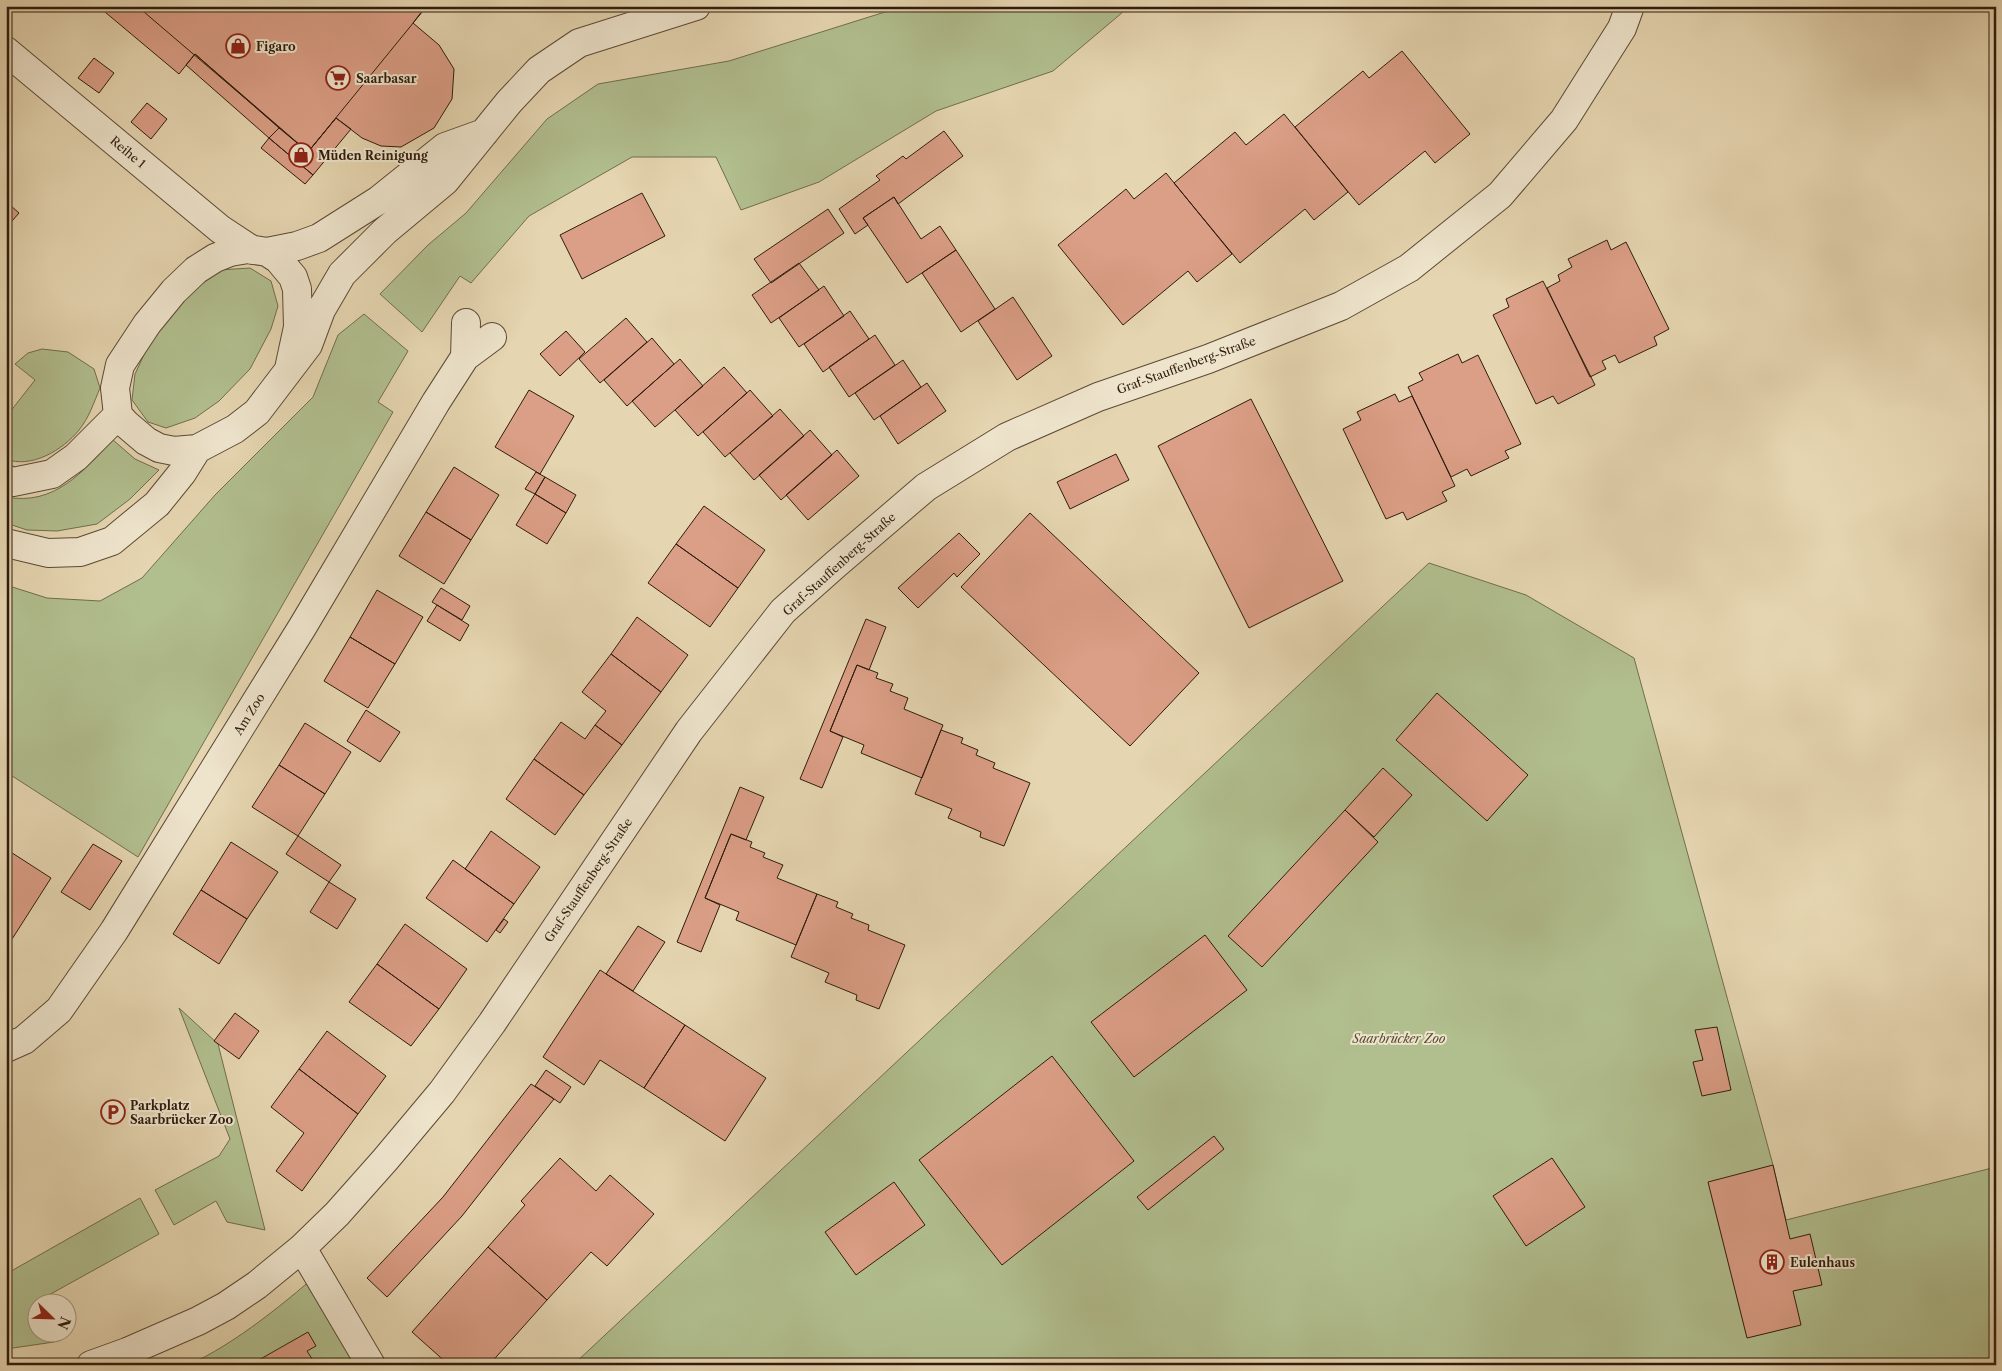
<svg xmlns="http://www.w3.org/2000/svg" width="2002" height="1371" viewBox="0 0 2002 1371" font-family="'Libre Caslon Text',serif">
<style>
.green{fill:#b1be8e;stroke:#706d4e}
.building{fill:#db9e86;stroke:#2e1c0d}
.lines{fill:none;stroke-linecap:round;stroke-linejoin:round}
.minor-casing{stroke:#5c4a36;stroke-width:30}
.minor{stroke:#eee4cc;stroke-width:28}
.labels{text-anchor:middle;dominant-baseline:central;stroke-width:4;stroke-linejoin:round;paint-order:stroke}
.poi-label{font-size:12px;font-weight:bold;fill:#2e1c0d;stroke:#eee4cc;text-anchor:start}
.street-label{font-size:12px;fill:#2e1c0d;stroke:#eee4cc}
.park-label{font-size:12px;font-style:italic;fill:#554d34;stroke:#eee4cc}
</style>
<rect width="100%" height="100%" fill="#e5d5b0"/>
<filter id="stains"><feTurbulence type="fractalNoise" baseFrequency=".004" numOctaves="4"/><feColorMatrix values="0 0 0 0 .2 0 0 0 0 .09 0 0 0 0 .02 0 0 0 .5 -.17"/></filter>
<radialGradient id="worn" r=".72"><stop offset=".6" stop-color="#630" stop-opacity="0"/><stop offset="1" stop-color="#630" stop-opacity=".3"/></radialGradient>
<path class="green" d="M904,6H1130L1053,71L936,111L819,182L741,210L716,157H632L529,216L471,283L460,276L422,332L380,294L428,245L466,213L547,119L598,84L729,61Z
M250,268L271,281L278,306L271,329L250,369L219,401L195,418L166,428L148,422L132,400L135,374L154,333L180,302L219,270Z
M364,314L408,351L378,402L393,412L138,857L6,772V585L47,598L100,601L142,578L215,495L313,397L338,335Z
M42,349L68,352L94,369L100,388C94,402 89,418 79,430C63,450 31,469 6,459V417L35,380L15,364L28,353Z
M113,440L135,459L159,470L130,499L97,524L57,531L27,530L6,523V497C55,506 82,472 113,440Z
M1429,563L1526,595L1634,658L1773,1165L1786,1220L1996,1167V1365H573Z
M179,1008L218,1044L265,1230L227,1222L216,1201L174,1225L155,1190L219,1156L230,1139Z
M140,1198L159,1234L38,1301V1334H50L54,1342L6,1349V1274Z
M328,1265L347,1296V1300L384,1365H188C234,1345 290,1299 328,1265Z"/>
<path class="building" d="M100,6H426L413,23L439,45L454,69L452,99L434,128L401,147L381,146L362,138L336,118L308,152L195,54L179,74L99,7Z
M137,6H427L308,152Z
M1402,51L1470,134L1435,163L1425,151L1359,205L1295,127L1363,71L1369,78Z
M195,54L279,128L269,138L186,65Z
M94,58L114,73L99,93L78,78Z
M147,103L167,119L151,139L131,122Z
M1284,114L1348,192L1314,220L1305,209L1240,263L1174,183L1235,132L1246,145Z
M336,118L351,129L313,175L269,138L279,128L308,152Z
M944,131L963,156L898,204L894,197L863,218L868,225L855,234L839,209L880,180L876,176L903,156L906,159Z
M269,138L313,175L305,184L261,148Z
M1166,173L1232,254L1197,282L1188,271L1123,325L1058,245L1126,189L1134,199Z
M642,193L665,236L582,279L560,235Z
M894,197L921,239L940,226L956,250L907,283L863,218Z
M10,205L19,213L6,228V210Z
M828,209L844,233L771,283L754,259Z
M1607,240L1611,250L1626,242L1669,329L1654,337L1657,345L1619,363L1615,355L1602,361L1606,369L1590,377L1547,288L1560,281L1558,275L1572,267L1568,259Z
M956,250L995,309L961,332L922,273Z
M799,263L819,290L771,323L752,295Z
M1543,281L1595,385L1558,404L1553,396L1536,404L1493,315L1509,307L1506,299Z
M824,286L844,316L799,347L779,318Z
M1013,297L1052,356L1017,380L978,321Z
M850,311L869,339L823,372L804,344Z
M626,318L647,342L600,383L579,359Z
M566,331L585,352L560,376L540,354Z
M875,335L895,365L849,397L829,367Z
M652,338L674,364L627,406L604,380Z
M1458,354L1462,363L1478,355L1521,444L1505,451L1509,458L1471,476L1467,469L1451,477L1408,387L1423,380L1419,373Z
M680,359L703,386L655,427L632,401Z
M903,360L921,387L874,420L855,393Z
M724,367L747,393L698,436L675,410Z
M927,383L946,411L898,444L880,416Z
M529,390L574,416L540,474L495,447Z
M750,390L773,416L725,457L703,432Z
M1395,394L1399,402L1412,396L1455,486L1442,492L1447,501L1407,520L1403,512L1386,519L1343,429L1361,420L1357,412Z
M1251,399L1343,581L1249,628L1158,446Z
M780,409L804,436L754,480L730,453Z
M810,430L832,455L781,500L759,475Z
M837,450L859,476L808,520L786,495Z
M1116,454L1129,480L1070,509L1057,482Z
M454,467L499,495L471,540L426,512Z
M536,472L545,477L535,494L525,489Z
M545,477L576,495L566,513L535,494Z
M535,494L566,513L547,544L516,525Z
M704,506L765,550L738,588L676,544Z
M426,512L471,540L444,584L399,556Z
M1030,513L1199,673L1130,746L961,587Z
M959,533L980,554L957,577L954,573L918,608L898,588Z
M676,544L738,588L710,627L648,583Z
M441,588L470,606L462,620L432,602Z
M377,590L423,617L395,664L350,637Z
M437,605L469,625L460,641L427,621Z
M637,617L688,655L661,692L611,654Z
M866,619L886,627L869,670L857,665L830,731L843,737L822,788L800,779Z
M350,637L395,664L368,708L324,681Z
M611,654L661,692L622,745L595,725L606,711L582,692Z
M857,665L878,673L876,678L893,684L890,691L908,698L904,709L943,725L922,778L861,753L864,745L830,731Z
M1437,693L1528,775L1487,821L1396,740Z
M366,710L400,732L380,762L347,741Z
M561,722L585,739L595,725L622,745L584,795L534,759Z
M305,723L351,752L325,794L279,765Z
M941,730L963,738L961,743L978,750L976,755L995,763L993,768L1030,783L1004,846L980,837L981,832L948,818L952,809L915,794Z
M534,759L584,795L555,835L506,799Z
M279,765L325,794L298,836L252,807Z
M1383,768L1412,795L1374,837L1345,810Z
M740,787L764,797L746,840L731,834L705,898L720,905L701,952L677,942Z
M1345,810L1378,842L1262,967L1228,936Z
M491,831L540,867L514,904L465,869Z
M731,834L752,842L750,847L765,853L763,857L783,865L777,878L817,894L796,945L736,920L739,912L705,898Z
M298,836L341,865L329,882L286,854Z
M231,842L278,872L247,919L201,890Z
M93,844L122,861L90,910L61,892Z
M6,849L51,878L7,947L6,946Z
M453,860L514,904L487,942L426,898Z
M329,882L356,899L337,929L310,912Z
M201,890L247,919L219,964L173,934Z
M817,894L838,902L836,907L853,914L851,918L869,925L868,930L905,945L879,1009L856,1000L857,995L825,982L829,973L791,957Z
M504,919L508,922L500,933L496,930Z
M405,924L467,969L439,1009L377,964Z
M638,926L665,942L633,991L606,974Z
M1205,935L1247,990L1134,1077L1091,1022Z
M377,964L439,1009L411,1046L349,1002Z
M600,970L685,1025L644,1088L600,1060L584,1085L543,1057Z
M235,1013L259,1031L239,1059L214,1041Z
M685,1025L766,1078L725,1141L644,1088Z
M1717,1027L1731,1090L1702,1096L1693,1062L1703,1060L1695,1030Z
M327,1031L386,1076L358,1114L299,1069Z
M1052,1056L1134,1161L1002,1265L919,1160Z
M299,1069L358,1114L302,1191L276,1171L304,1133L271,1107Z
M546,1070L571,1087L560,1103L535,1086Z
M531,1084L554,1099L462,1216L387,1297L367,1278L443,1197Z
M1214,1136L1224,1149L1148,1210L1137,1197Z
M560,1158L596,1191L610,1175L654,1214L607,1266L591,1252L547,1300L488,1247L525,1205L521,1201Z
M1552,1158L1585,1207L1526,1246L1493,1196Z
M1773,1165L1790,1239L1810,1234L1822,1285L1793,1291L1801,1325L1747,1338L1708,1182Z
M894,1182L925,1225L856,1275L825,1232Z
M488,1247L547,1300L489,1365H449L412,1332Z
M308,1332L316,1346L307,1351L316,1365H250Z"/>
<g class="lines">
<g class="minor-casing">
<path id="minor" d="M6,51L220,229L252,250
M267,252L297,246L319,238L379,200L445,147L484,133
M465,357L466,323
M289,369L298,327L297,289L293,277L278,259L267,252L248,249L230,252L215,258L196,270L174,291L147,324L120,365L115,388L118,415L126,424L146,441L159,448L174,451L197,449L235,429L257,412L308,345L321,310L342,274L385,231L445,181L509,102L539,70L579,43L696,6
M6,479L13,482L52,474L76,457L118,415
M6,543L48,553L80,552L112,541L157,504L182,473L197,449
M6,1048L24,1040L59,1010L114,931L303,626L436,402L465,357L492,337
M302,1248L371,1365
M91,1365L127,1352L198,1321L226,1306L257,1285L302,1248L337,1214L385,1160L442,1092L492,1023L689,731L783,611L836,564L926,487L1007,437L1098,397L1208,359L1341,306L1409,268L1500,195L1564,120L1622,28L1630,6"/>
</g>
<use href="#minor" class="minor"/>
</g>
<defs>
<g id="shop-ring" transform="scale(1.25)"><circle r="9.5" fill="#eee4cc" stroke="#8f2418" stroke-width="1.5"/><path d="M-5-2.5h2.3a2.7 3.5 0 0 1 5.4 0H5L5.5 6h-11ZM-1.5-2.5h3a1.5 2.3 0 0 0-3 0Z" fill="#8f2418"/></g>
<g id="supermarket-ring" transform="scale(1.25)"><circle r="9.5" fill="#eee4cc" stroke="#8f2418" stroke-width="1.5"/><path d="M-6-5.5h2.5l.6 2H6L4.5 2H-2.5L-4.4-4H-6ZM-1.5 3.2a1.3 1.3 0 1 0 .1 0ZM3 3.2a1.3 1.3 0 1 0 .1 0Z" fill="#8f2418"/></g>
<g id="parking-ring" transform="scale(1.25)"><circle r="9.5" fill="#eee4cc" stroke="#8f2418" stroke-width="1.5"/><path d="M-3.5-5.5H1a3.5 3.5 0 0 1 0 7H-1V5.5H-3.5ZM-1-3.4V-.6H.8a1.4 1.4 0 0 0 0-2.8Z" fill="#8f2418"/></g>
<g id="building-ring" transform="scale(1.25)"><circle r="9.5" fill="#eee4cc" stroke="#8f2418" stroke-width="1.5"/><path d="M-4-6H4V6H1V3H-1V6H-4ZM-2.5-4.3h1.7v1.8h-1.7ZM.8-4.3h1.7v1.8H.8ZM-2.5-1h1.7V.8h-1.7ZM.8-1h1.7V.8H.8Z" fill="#8f2418"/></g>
</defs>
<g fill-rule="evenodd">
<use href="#shop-ring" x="238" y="46"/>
<use href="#supermarket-ring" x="338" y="78"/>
<use href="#shop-ring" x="301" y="155"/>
<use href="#parking-ring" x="113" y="1112"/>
<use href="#building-ring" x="1772" y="1262"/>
</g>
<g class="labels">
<g class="poi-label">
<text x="256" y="46">Figaro</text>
<text x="356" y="78">Saarbasar</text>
<text x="318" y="155">Müden Reinigung</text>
<text x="130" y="1105">Parkplatz<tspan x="130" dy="14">Saarbrücker Zoo</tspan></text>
<text x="1790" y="1262">Eulenhaus</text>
</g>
<g class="street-label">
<text transform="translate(128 152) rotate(40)">Reihe 1</text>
<text transform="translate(1186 365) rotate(-20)">Graf-Stauffenberg-Straße</text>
<text transform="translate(839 564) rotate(-42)">Graf-Stauffenberg-Straße</text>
<text transform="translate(249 714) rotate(-58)">Am Zoo</text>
<text transform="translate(588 880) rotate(-56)">Graf-Stauffenberg-Straße</text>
</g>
<g class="park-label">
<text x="1399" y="1038">Saarbrücker Zoo</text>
</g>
</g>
<rect width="2002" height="1371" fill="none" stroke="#e5d5b0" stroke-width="25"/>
<rect x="8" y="8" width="1987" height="1356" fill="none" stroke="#2e1c0d" stroke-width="2.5"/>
<rect x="12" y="12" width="1977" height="1346" fill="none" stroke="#2e1c0d"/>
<g transform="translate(52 1318) rotate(113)"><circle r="24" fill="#eee4cc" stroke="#a19480"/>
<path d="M0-4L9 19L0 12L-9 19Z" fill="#8f2418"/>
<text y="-8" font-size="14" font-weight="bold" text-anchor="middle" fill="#2e1c0d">N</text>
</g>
<rect width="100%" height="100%" filter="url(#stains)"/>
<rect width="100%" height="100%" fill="url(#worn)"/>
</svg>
